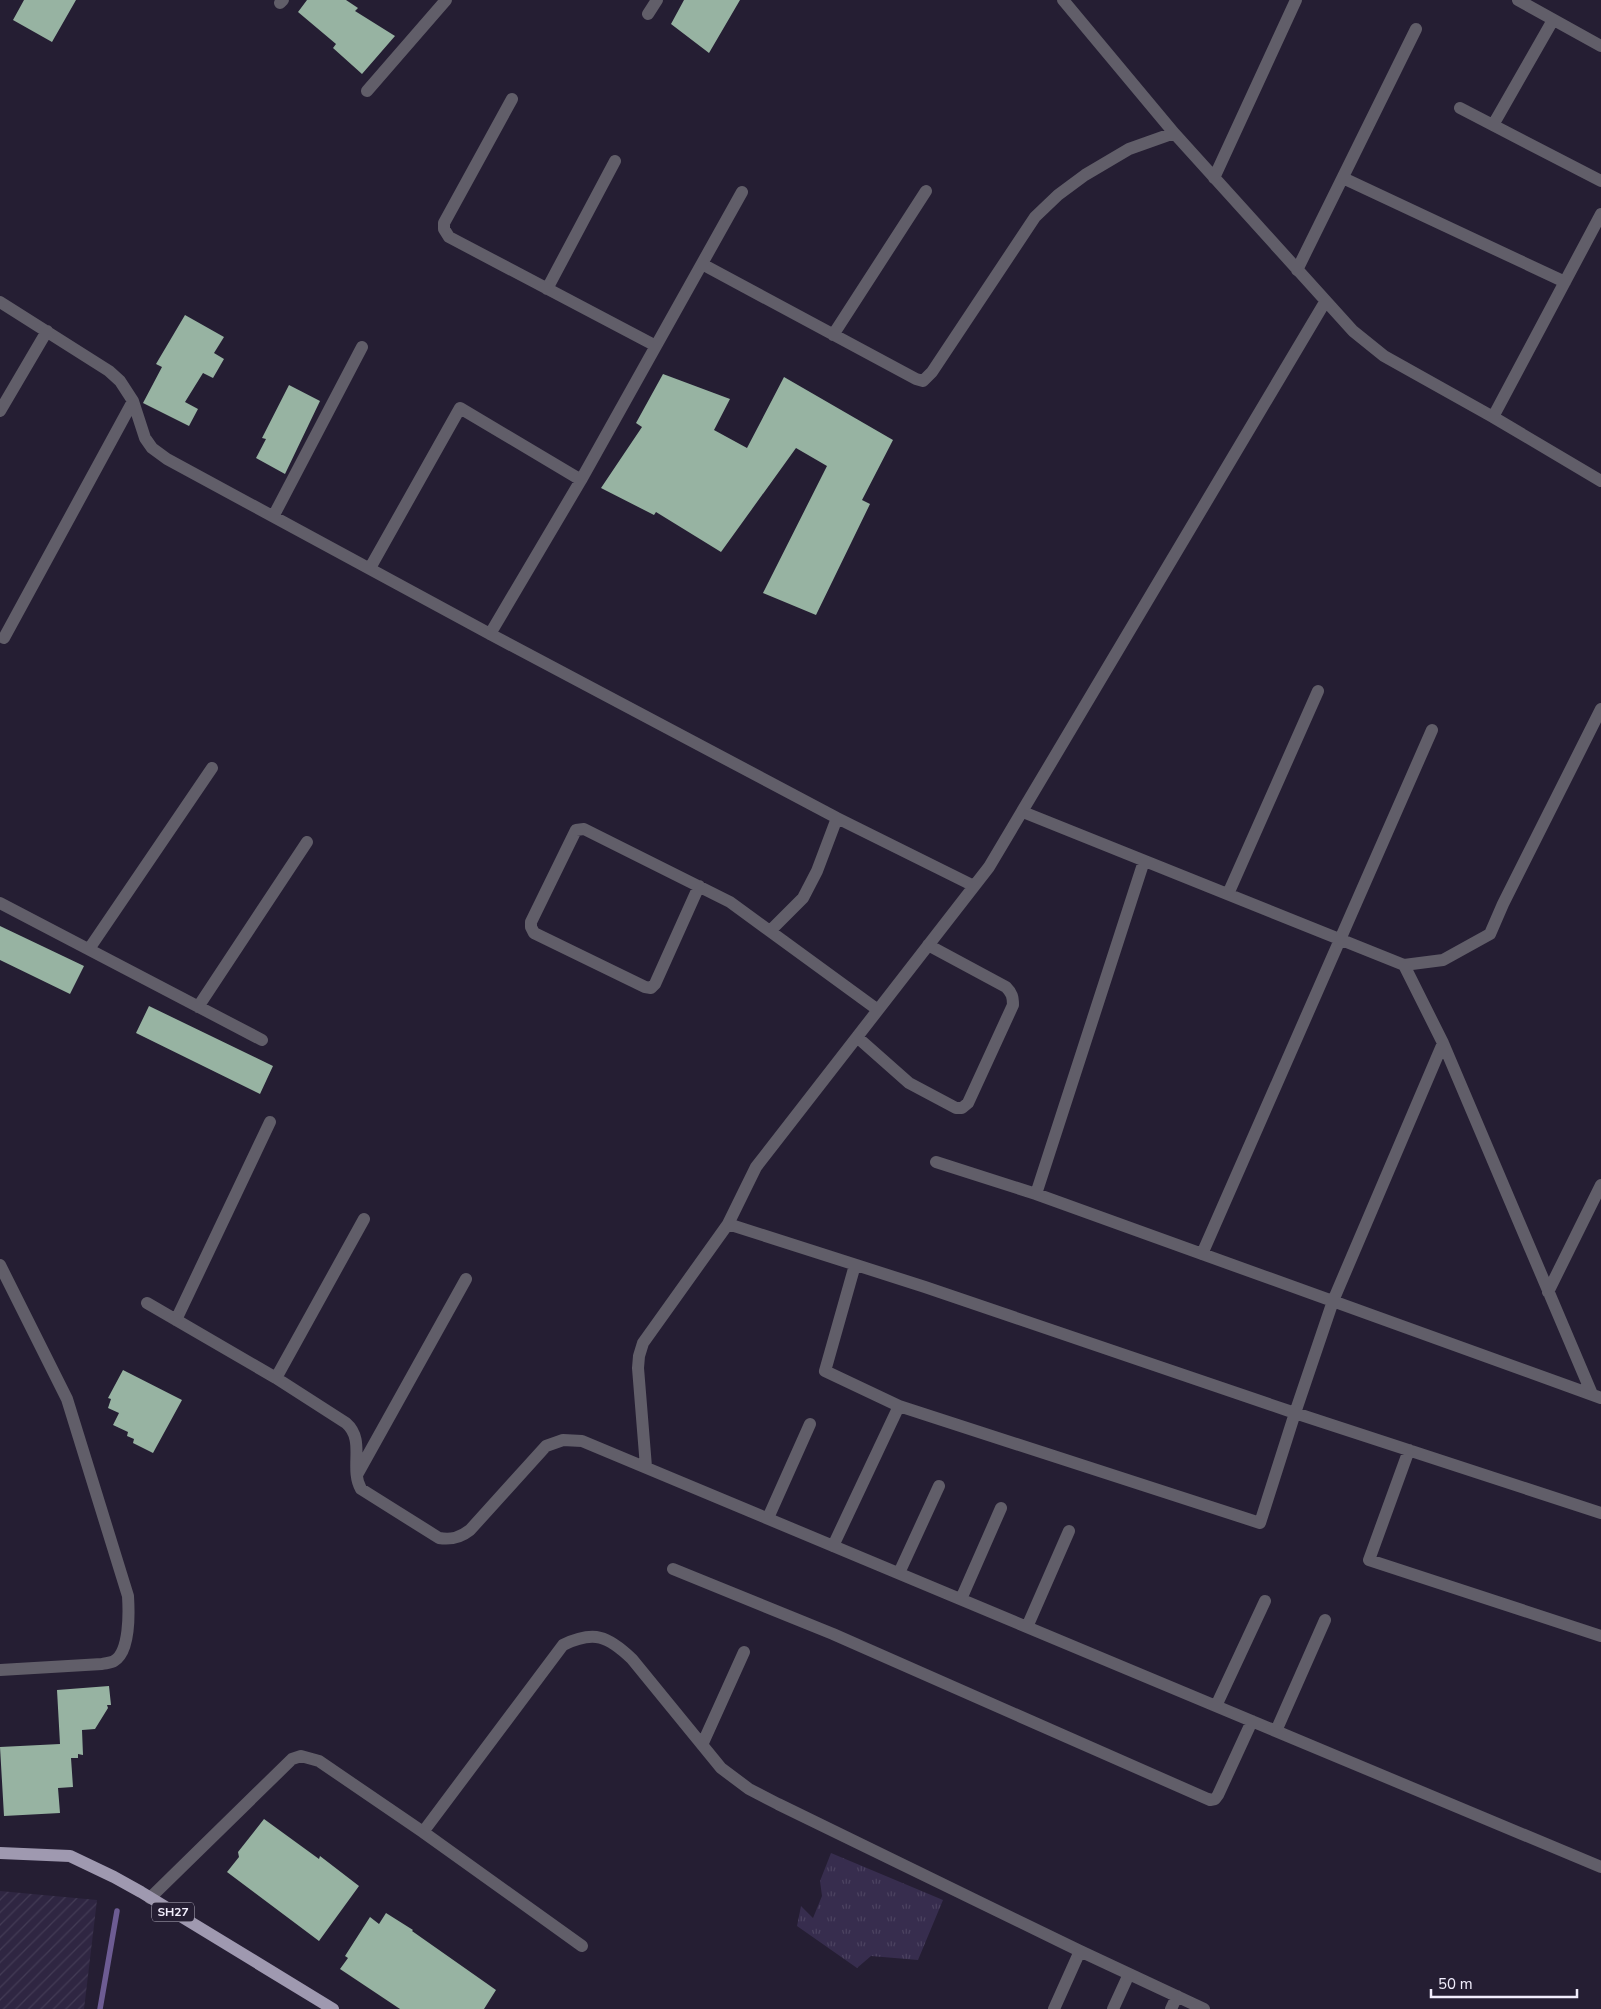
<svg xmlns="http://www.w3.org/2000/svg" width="1601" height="2009" viewBox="0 0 1601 2009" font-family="'Nunito Sans',sans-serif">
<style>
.industrial{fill:url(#industrial-furrows)}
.grass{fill:url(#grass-tufts)}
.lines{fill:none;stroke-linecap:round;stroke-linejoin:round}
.stream{stroke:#6d5c93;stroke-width:5.5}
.building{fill:#97b3a2}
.minor{stroke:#615e69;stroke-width:12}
.major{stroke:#9f99b0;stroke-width:12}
.labels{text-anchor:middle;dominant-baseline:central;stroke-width:5;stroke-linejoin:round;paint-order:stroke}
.shield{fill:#251e33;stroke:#b4b0c0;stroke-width:1}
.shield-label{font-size:12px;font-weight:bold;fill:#f2eefd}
</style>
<defs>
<pattern id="industrial-furrows" width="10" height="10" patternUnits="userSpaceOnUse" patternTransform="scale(1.25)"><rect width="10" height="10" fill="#2f2642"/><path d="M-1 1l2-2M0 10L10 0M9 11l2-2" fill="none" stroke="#433b55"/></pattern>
<pattern id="grass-tufts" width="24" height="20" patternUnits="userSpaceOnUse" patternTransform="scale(1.25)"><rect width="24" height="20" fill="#372d4e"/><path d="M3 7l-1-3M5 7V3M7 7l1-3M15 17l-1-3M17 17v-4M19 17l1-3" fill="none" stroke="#4b4260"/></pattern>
</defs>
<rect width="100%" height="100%" fill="#251e33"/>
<path class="industrial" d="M0,1891L97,1900L84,2009H0Z"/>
<path class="grass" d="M831,1853L943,1900L918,1960L871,1956L857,1968L797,1926L801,1906L813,1918L822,1896L820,1881Z"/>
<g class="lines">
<path class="stream" d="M100,2009L117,1911"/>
</g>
<path class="building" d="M24,0H76L52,42L13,20Z
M307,0H346L358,8L355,11L395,36L362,74L333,48L336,44L298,12Z
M684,0H740L709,53L671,24Z
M185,315L224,337L214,353L224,359L213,378L203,373L185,402L198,409L189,426L143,403L162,367L156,364Z
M663,374L730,399L714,430L747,448L784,377L893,440L862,500L870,504L816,615L763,593L827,466L796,448L721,552L656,512L654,515L601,488L642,427L636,423Z
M289,385L320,401L285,474L256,458L266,439L262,438Z
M0,926L84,966L70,994L0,960Z
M149,1006L273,1066L260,1094L136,1033Z
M123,1370L182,1400L153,1453L133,1443L134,1439L127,1436L128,1432L113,1425L119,1413L108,1408L111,1399L108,1398Z
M109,1686L111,1705H107L108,1708L95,1729L82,1730L83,1755L78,1754V1758H71L73,1787L58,1788L60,1813L4,1816L0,1747L60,1744L57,1690Z
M264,1819L319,1859L320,1856L359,1886L319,1941L227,1872L239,1857L238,1852Z
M386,1913L413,1930L412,1931L496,1990L484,2009H400L340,1969L348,1958L345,1956L370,1917L379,1924Z"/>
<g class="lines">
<path class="minor" d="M1063,0L1174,133L1353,331L1384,356L1493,417L1601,481
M1518,0L1601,46
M280,3L283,0
M648,14L657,0
M367,91L446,0
M512,99L444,223V229L449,237L656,346
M1460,108L1601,181
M1493,125L1553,20
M1214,178L1296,0
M1343,178L1565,282
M702,264L916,379L923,381L932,372L1035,217L1058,195L1085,175L1129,149L1174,133
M1297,270L1416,29
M547,289L615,161
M0,302L109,371L120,381L133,401L145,438L152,448L167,459L490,634L837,818L974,886
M833,335L926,191
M0,411L47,331
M1493,417L1601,214
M274,515L362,347
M370,568L460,408L581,480
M490,634L581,480L742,192
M4,638L133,401
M1023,812L1404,965L1443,1043
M699,886L655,984L651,988L645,987L534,933L531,927V922L576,830L584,829L730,902L878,1010
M1228,894L1318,691
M0,903L262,1040
M770,931L803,898L817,871L837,818
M89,949L212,768
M1404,965L1443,960L1490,934L1503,904L1601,709
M198,1007L307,842
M857,1037L909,1083L956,1108H962L968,1103L1013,1005C1013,997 1012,993 1006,987L928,945
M936,1162L1036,1194L1601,1398
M1036,1194L1144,861
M728,1224L925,1287L1295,1413L1601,1513
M1202,1254L1432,730
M0,1265L67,1399L128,1596C129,1612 130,1652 114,1661C111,1663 106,1663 102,1664L0,1670
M855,1265L825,1371L899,1406L1260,1523L1295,1413L1333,1301L1443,1043L1592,1394
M1548,1292L1601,1185
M147,1303L276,1378L346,1423C366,1440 349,1468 361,1489L439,1538C451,1540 460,1538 470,1530L546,1446L563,1440L582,1441L1601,1867
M176,1320L270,1122
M276,1378L364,1219
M1409,1450L1369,1560L1601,1636
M646,1467L638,1368L639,1356L643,1343L728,1224L756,1167L989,867L1325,302
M358,1473L466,1279
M768,1518L810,1424
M833,1546L899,1406
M673,1569L833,1634L1210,1800L1215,1799L1218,1795L1252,1721
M899,1573L939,1486
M961,1599L1001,1508
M1027,1627L1069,1531
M1216,1706L1265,1601
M1276,1731L1325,1620
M702,1745L744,1652
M423,1832L582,1946
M150,1898L292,1759L301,1756L319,1761L423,1832L563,1645C594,1630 608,1636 632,1659L721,1768L749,1789L778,1804L1080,1951L1204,2009
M1054,2009L1080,1951
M1113,2009L1129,1974
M1171,2009L1177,1996"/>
<path class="major" d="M0,1853L70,1856L114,1877L141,1892L333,2009"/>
</g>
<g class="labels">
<rect class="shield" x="152" y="1902.5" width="42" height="19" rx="4"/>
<g class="shield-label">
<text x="173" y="1912">SH27</text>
</g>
</g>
<path d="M1431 1989v8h146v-8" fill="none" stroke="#f2eefd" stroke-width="2.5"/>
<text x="1438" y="1989" font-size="15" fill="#f2eefd" stroke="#251e33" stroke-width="4" paint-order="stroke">50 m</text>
</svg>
